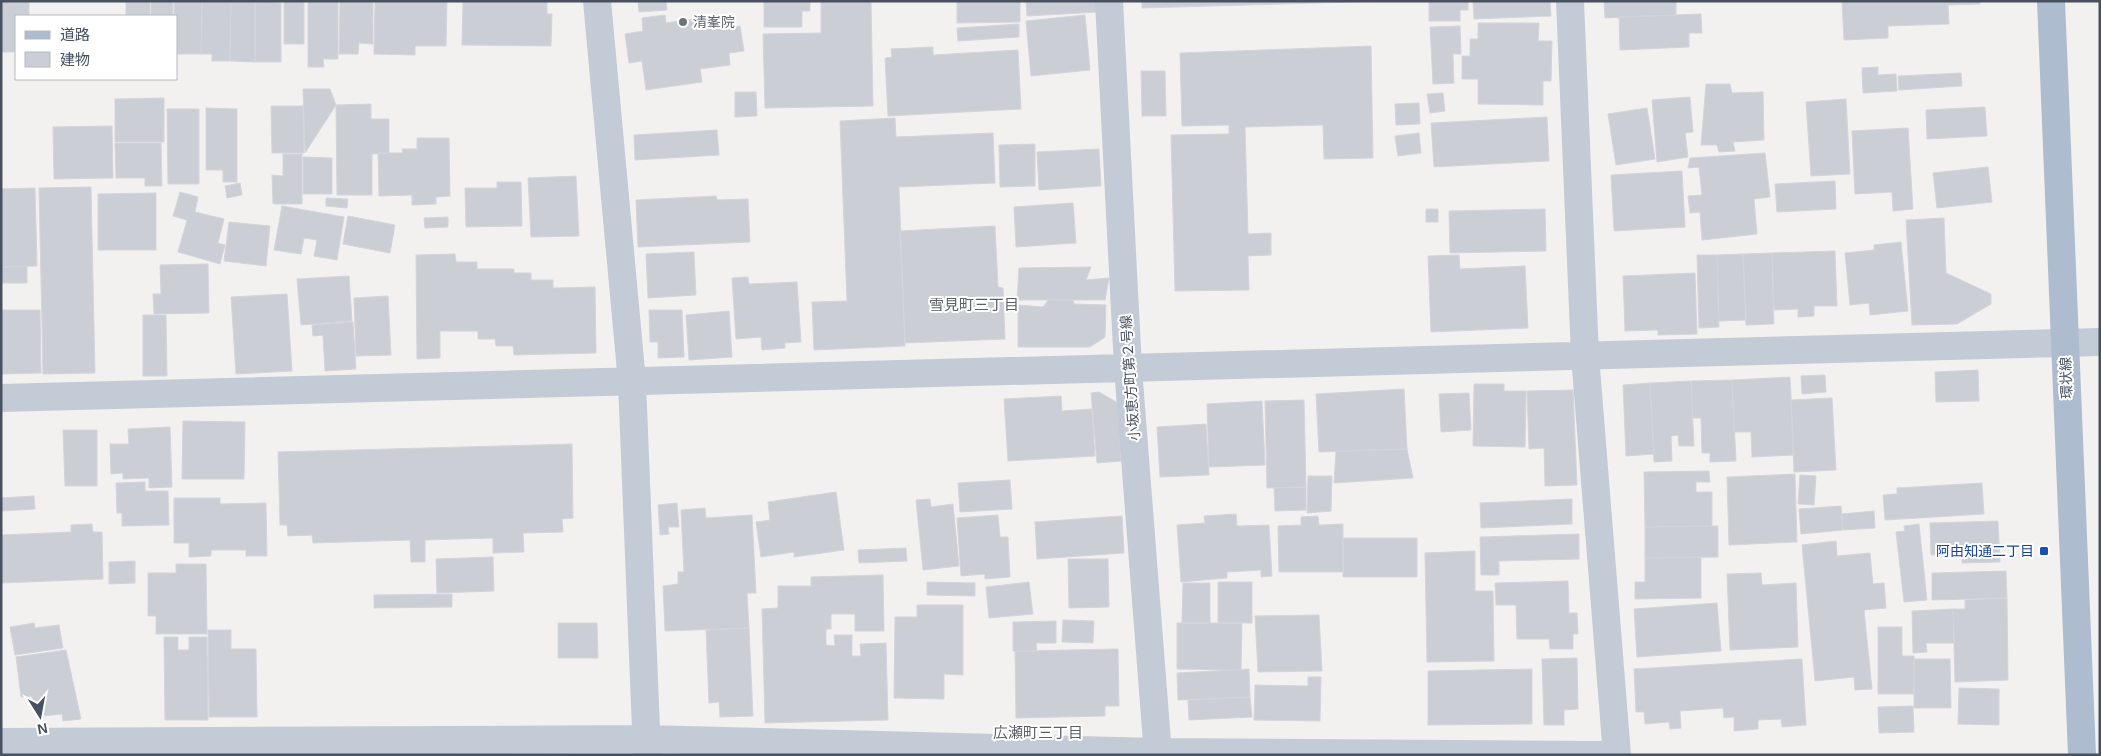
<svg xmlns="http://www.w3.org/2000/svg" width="2101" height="756" viewBox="0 0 2101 756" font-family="Arial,'Noto Sans JP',sans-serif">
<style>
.building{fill:#ccced6;stroke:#d4d5dc}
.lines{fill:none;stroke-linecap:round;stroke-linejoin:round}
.street{stroke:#c3cbd6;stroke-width:28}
.primary{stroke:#aebcd0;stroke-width:28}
.worship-dot{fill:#6b7280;stroke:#fff;stroke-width:2}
.transit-dot{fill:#1a4fb4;stroke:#fff;stroke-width:2}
.labels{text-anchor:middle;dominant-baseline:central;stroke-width:4;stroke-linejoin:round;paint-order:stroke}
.worship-label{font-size:14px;fill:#5b616d;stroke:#fff;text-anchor:start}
.street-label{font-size:14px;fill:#47515f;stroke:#fff}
.transit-label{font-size:14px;fill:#164399;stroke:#fff;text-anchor:end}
.neighbourhood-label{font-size:15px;fill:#5c5f66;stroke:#fff}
</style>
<rect width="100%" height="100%" fill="#f3f0f0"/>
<path class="building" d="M1,1H29V16H16V52H1Z
M126,1H150V16H126Z
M151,1H173V16H151Z
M174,1H202L201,54H176Z
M202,1H231L230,61H212V54H201Z
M231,1H255V62L230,61Z
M255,1L281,3V62H255Z
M284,1H304V44H284Z
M308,1H338V59H323L324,67H308Z
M340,1H373V44L359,43L358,54H339Z
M375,1H447L446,46H415V55L374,54Z
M463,1H547V14H552L551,46L462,45Z
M638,1H666L667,10L639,12Z
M764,1H810V11H802V27H764Z
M821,1H871L873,106L765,108L763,34L821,33Z
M957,1H1020V22L957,23Z
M1026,1H1098V12L1027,16Z
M1142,1H1388L1142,8Z
M1429,1H1468V10H1460V21H1429Z
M1550,1L1551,16L1474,19L1473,1Z
M1604,1H1676V15L1605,18Z
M1842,1H1980V4L1948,5L1949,24L1888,26V38L1844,40Z
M1701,14L1702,33H1689V47L1620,50L1619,17Z
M665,15L666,23L721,15L723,28L740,26L744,51L729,53L730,65L700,69L702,82L646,90L642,61L629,63L625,34L643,31L642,18Z
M1085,15L1090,70L1031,76L1026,21Z
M1478,23H1539L1538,41H1552L1551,81H1543V105L1478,104V79H1462V56H1470V39H1478Z
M1019,24V37L958,41L957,28Z
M1460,26L1461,54H1453L1454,83L1433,84L1430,27Z
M1371,46L1373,158L1324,159L1323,125L1245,127L1248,234L1271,233V255L1248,256L1249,290L1175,291L1171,135L1229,134V125L1182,126L1180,53Z
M933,47V55L1018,50L1021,109L888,116L885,58L892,57L891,49Z
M1878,67V75L1896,74L1897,91L1863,93L1862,68Z
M1141,71H1165L1166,116H1142Z
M1961,73L1962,86L1899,90L1898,76Z
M1706,84H1730L1732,93L1763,92L1764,140L1733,142L1735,151L1719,152L1717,145H1701Z
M303,89H330L336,105L305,153Z
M735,92H756L757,116L735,117Z
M1443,93L1445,111L1430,113L1427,94Z
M1690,97L1693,132L1685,133L1688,157L1657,162L1652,100Z
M164,98V142H115V99Z
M1846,99L1850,174L1811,176L1806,102Z
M1419,103L1420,124L1396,125L1395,104Z
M371,104V119H389V153L372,154V195H337L336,105Z
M271,106H303L304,153H272Z
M1985,107L1987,136L1927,139L1926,110Z
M206,108L237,109V182H223V170H206Z
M1647,108L1655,159L1616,165L1608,114Z
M167,109H199V184H168Z
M1547,117L1549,161L1434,167L1431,123Z
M895,118L896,137L993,133L995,183L899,187L905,346L814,350L812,302L847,301L840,121Z
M112,126L113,178L54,179L53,127Z
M1908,128L1913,209L1893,211L1892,192L1855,194L1852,131Z
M717,130L719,155L635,160L634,135Z
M1419,133L1421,153L1398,156L1395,136Z
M417,138H449L450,196L436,197V204L412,205V195L379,196L378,153H403L402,149H417Z
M115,143H161L162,186H145V178H116Z
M1035,144V186L1000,187L999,145Z
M1099,149L1101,186L1039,190L1037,152Z
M1765,153L1770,197L1754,199L1757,234L1702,240L1700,212L1690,213L1688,196L1702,195L1699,167L1688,168L1690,158Z
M283,154H302V204H273L272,175L283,176Z
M303,157L332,158V194H303Z
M1988,167L1992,202L1937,208L1933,173Z
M1682,171L1685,227L1614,231L1611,175Z
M576,176L579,236L531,237L528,178Z
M1835,181L1836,209L1777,212L1775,184Z
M497,182H521L522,226L466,227L465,188H497Z
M240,183L242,195L227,198L225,186Z
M91,187L95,373L43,374L39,188Z
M35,188L37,266L1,267V189Z
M180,192L198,197L195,212L224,219L218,243L225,245L220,264L178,252L187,220L173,216Z
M156,193V250H98V194Z
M716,196L717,200L748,199L750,242L638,247L636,200Z
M326,198L348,199L347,208L326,206Z
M1073,203L1076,243L1016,247L1014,207Z
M282,206L344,217L337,260L314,256L317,240L304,238L301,254L274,250Z
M1426,209H1438V222H1426Z
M1545,209L1546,251L1450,253L1449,211Z
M348,216L395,225L390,253L343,244Z
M448,217V227L425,228L424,218Z
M1944,218L1946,273L1991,294V304L1957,324L1912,325L1906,220Z
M229,222L270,226L266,266L224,261Z
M995,226L998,287L1003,288L1005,339L905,343L900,231Z
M1901,242L1908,311L1870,315L1869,303L1850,305L1845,253L1874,250V245Z
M1835,251L1837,306H1814V316L1798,317V309L1774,310L1772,253Z
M694,252L696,295L648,298L646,254Z
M1772,253L1774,324L1746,325L1743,254Z
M455,254L456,262H477V269H514V273H531V280H553V288L595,287L596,353L514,355L513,346H496L495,339H478V331H440V358L417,359L416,255Z
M1743,254L1746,320L1719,321L1717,255Z
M1459,255L1460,269L1525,266L1528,328L1431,332L1428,256Z
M1697,255H1717L1719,327L1699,328Z
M208,264L209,313L154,314L153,294H161L160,265Z
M27,266V283H1V267Z
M1091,267L1086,280L1109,278L1105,300H1017L1019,268Z
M1695,273L1697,334L1658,335V330L1625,331L1623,276Z
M349,276L352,321L301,325L297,279Z
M748,277L749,284L797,282L801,342L785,343V348L762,350L761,337L736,339L732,278Z
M287,294L292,371L236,374L231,297Z
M388,296L391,355L356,356L354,298Z
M1049,299L1073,300L1074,304L1106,305L1105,337L1090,347H1018V305L1043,307Z
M1,310H40L41,373L1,374Z
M649,310H682L684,357L658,358V342H650Z
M729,311L732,357L689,360L686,315Z
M143,315H166L167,376H143Z
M353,322L356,369L325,371L323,335L313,336L312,325Z
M1978,370L1979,401L1936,402L1935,372Z
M1825,375L1826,392L1802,394L1801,376Z
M1790,377L1794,455L1752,457L1751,432H1734L1732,380Z
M1732,380L1736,461L1710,462V453H1702L1701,418H1693L1691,381Z
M1691,381L1694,446H1679L1678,435L1671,436L1672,461L1654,462L1650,383Z
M1650,383L1654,454L1626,456L1623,385Z
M1474,384H1504V391H1526L1525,447L1473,446Z
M1404,389L1407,449L1319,452L1316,394Z
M1573,390L1577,485L1545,486L1544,448L1529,449L1527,391Z
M1099,392L1118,403L1121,461L1097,463L1091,393Z
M1469,393L1471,430L1441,432L1439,394Z
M1061,396L1062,411L1092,409L1095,456L1008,461L1004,399Z
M1832,398L1836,470L1794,472L1791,400Z
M1304,400L1306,487L1267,488L1265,401Z
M1262,401L1265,465L1209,467L1207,404Z
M183,421L245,422L244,479H182Z
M1206,424L1209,475L1160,477L1157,427Z
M170,427L172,487L149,488V478L123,479V473L111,474L110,444H129L128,429Z
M63,430H97V486H65Z
M572,444L573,518L562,519L563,532L523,533L524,552L493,553V538L425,540V562H411L410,540L313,543L312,535L288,536L287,525H280L278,452Z
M1407,449L1413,478L1334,483L1336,451Z
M1709,471L1710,482H1696V492H1712V526L1645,527L1644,472Z
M1795,474L1797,542L1729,545L1727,477Z
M1800,475L1816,476L1814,505L1798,504Z
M1308,476H1332L1331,511L1307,513Z
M1010,480L1012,509L960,512L958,483Z
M145,482V491H168L169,525L122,526V513H117L116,483Z
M1982,483L1984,514L1885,520L1883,495L1897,494V488Z
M1306,487V510L1275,511L1274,488Z
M836,492L844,550L794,557V552L761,557L756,522L770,520L768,502Z
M34,496L35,509L1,511V498Z
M174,498H220V504L266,503L267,556H246V550H211V556L189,557V543H174Z
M930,499L931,507L953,504L959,566L923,570L916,500Z
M1572,499V524L1481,528L1480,503Z
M677,503L679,527H668L669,534L660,535L658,505Z
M1841,506L1843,530L1801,534L1799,509Z
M705,508L706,518L752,515L756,593H747L749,628L665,631L663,586L678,584V572H684L681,510Z
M1874,511L1875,528L1843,530L1842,514Z
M1236,514L1237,526L1269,525L1272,576L1261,577V570L1227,572V578L1181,582L1177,525L1205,523L1204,516Z
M998,515L1000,537H1008L1010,577L985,579V574L961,576L957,518Z
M1122,516L1124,553L1037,559L1035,522Z
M1318,516L1319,525L1343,524V572H1279L1278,526L1301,525V517Z
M1998,521L2000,562L1962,563V553L1931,555L1930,523Z
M92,524L93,532H102L103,579L1,583V535L71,532V525Z
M1919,524L1927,600L1904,602L1896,532L1905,531L1904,526Z
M1718,526V557L1645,558V527Z
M1579,534V559L1499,561V575H1481L1480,537Z
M1343,538H1417V577H1343Z
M1836,541L1837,556L1870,553L1873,584L1884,583L1886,608L1864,610L1872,689L1855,690L1854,677L1815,681L1802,545Z
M906,548L907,561L859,563L858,550Z
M1475,551V591H1493L1494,661L1427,662L1425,553Z
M493,557L494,591L437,593L436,559Z
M1701,557V598L1635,599V582H1645V558Z
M1068,559H1108L1109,607L1069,608Z
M135,561V583L109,584V562Z
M176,564H206L207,634H156V616H148V573H176Z
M2006,571L2007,598L1932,600V573Z
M1761,573L1762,585L1796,583L1798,647L1730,650L1727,574Z
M883,575L884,631H855V614H831V629H826V645L835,646L834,635H852V656H861L860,644L886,643L888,720L765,723L762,609L778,608V586H811V577Z
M1568,581L1569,613H1577L1578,634H1573V649H1550L1549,639H1517L1516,605H1496L1495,583Z
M927,582L975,583V596L927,595Z
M1029,582L1033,614L989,618L986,587Z
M1218,582H1252V623H1218Z
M1183,583H1210V623H1182Z
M452,594V607L374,608V595Z
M2007,598L2008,680L1955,682L1953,609H1965V600Z
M1717,603L1721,651L1637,657L1634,609Z
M917,605H963V675L944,674V699L894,698L895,617H917Z
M1953,609L1954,643H1926L1927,652L1913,653L1912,611Z
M1319,615L1322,671L1258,672L1255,616Z
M1063,620L1094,621L1093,643L1062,642Z
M1056,621V643H1036L1037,651H1013V622Z
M34,623L35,628L59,625L63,648L15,655L10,627Z
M558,623H597L598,658H558Z
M1177,623H1242L1241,670L1177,669Z
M1878,627H1902V656H1914V694H1878Z
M749,628L753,716L720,717L719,702L709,703L706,630Z
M208,630H231V649H256L257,717H209Z
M164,637H178V650H189V637H207L208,720H165Z
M1118,649L1119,706H1105V716L1016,718L1015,651Z
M66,650L81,719L63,721L62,714L43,716L42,705L32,706V696L21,697L16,657Z
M1577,658L1578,709L1564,710V725H1544L1542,659Z
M1802,659L1806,725L1782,727L1781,719L1758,720V729L1734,731V717L1724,718L1723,708L1680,711L1681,728L1670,729L1669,722L1645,724L1644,712H1636L1634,669Z
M1914,659H1950L1951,708H1914Z
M1249,669L1250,697L1178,700L1177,673Z
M1532,669V724L1428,725V671Z
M1308,677H1321L1320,721L1254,720L1255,685L1308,686Z
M1959,688L1999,689V725L1958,724Z
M1250,697L1252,717L1189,720L1188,700Z
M1913,706L1914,732L1879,733L1878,707Z"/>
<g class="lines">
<path class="street" d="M597,1L632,382L647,755
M1109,1L1128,368L1158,755
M1570,1L1585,356L1617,755
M1,398L2100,342
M1,742L647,739L1158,752L1602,755"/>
<path class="primary" d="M2051,1L2082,755"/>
</g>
<circle class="worship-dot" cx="683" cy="22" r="5"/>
<rect class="transit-dot" x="2039" y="546" width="10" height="10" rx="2.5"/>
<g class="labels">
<g class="worship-label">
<text x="693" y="22">清峯院</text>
</g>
<g class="street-label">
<text transform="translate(1130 378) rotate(-94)">小坂恵方町第２号線</text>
<text transform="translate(2066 378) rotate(-92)">環状線</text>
</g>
<g class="transit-label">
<text x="2034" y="551">阿由知通二丁目</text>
</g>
<g class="neighbourhood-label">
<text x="974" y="304">雪見町三丁目</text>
<text x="1038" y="732">広瀬町三丁目</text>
</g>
</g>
<rect width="2101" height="756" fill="none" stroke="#47515f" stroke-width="5"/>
<rect x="15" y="15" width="162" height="65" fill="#ffffff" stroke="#b5b9bf"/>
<rect x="25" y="31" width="25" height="8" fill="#aebcd0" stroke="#b5b9bf"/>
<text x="60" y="40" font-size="15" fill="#47515f">道路</text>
<rect x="25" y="52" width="25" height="15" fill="#ccced6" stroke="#b5b9bf"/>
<text x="60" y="65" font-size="15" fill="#47515f">建物</text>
<g transform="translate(40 716) rotate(169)" stroke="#ffffff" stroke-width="4" paint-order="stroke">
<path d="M0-4L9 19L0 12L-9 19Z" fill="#47515f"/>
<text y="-8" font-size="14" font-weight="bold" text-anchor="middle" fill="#47515f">N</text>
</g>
</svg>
